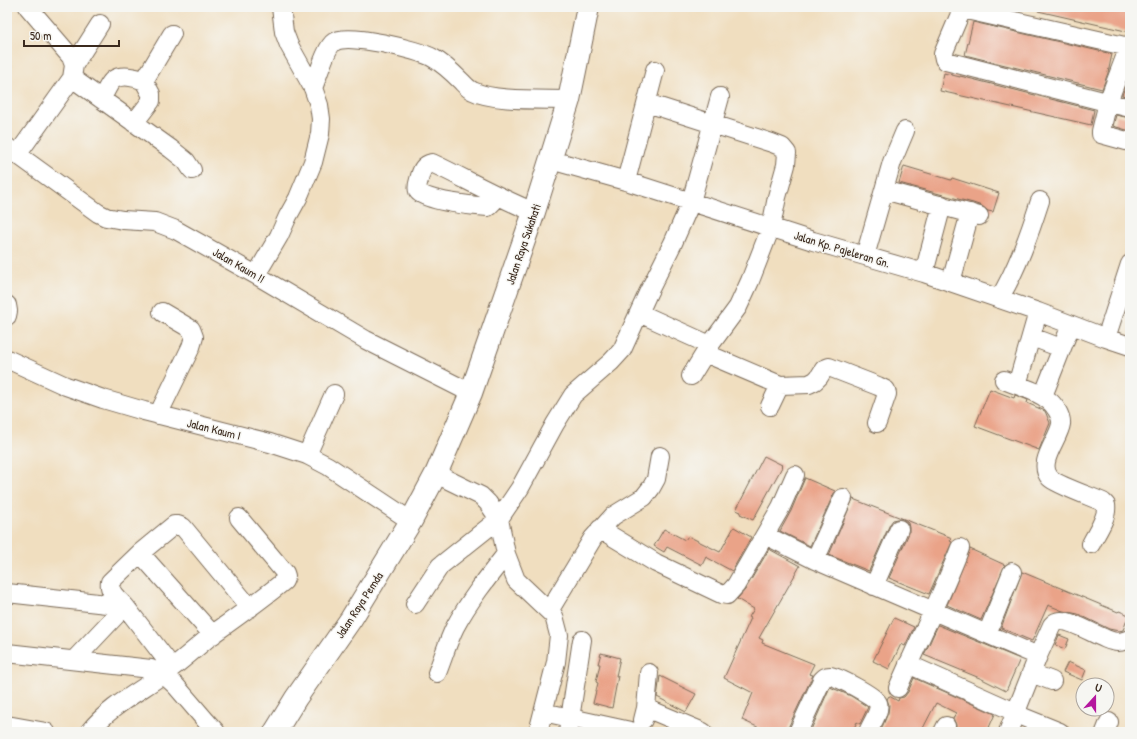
<svg xmlns="http://www.w3.org/2000/svg" width="1137" height="739" viewBox="0 0 1137 739" font-family="'Patrick Hand',sans-serif">
<style>
.building{fill:#eaa388}
.lines{fill:none;stroke-linecap:round;stroke-linejoin:round}
.minor-casing{stroke:#7a6956;stroke-width:20}
.major-casing{stroke:#7a6956;stroke-width:24}
.minor{stroke:#fff;stroke-width:18}
.major{stroke:#fff;stroke-width:22}
.labels{text-anchor:middle;dominant-baseline:central;stroke-width:3;stroke-linejoin:round;paint-order:stroke}
.street-label{font-size:12px;fill:#3b2a1e;stroke:#f6f6f2}
</style>
<rect width="100%" height="100%" fill="#f6f6f2"/>
<filter id="ink" filterUnits="userSpaceOnUse"><feTurbulence type="fractalNoise" baseFrequency=".025" numOctaves="2"/><feDisplacementMap in="SourceGraphic" scale="8" xChannelSelector="R" yChannelSelector="G"/><feConvolveMatrix kernelMatrix="1 2 1 2 8 2 1 2 1" color-interpolation-filters="sRGB"/></filter>
<filter id="wash" filterUnits="userSpaceOnUse"><feTurbulence type="fractalNoise" baseFrequency=".012" numOctaves="4" result="noise"/><feDisplacementMap in="SourceGraphic" scale="16" xChannelSelector="R" yChannelSelector="G"/><feGaussianBlur stdDeviation="0.9" result="paint"/><feColorMatrix in="noise" values="0 0 0 0 0 0 0 0 0 0 0 0 0 0 0 0 0 1.4 0 .05"/><feComposite in="paint" operator="in"/></filter>
<g filter="url(#wash)">
<rect width="100%" height="100%" fill="#f0debf"/>
<g id="blocks">
<path class="building" d="M1038,7H1130V32L1038,11Z
M973,22L1112,54L1108,73L1102,89L965,55Z
M944,73L960,77V76L1094,110L1091,125L940,91Z
M1130,74V97L1122,95Z
M1116,115L1130,118V131L1113,126Z
M904,166L951,180L952,178L999,193L993,212L988,211L982,206L973,203L899,183Z
M990,389L1014,398L1015,395L1023,398L1028,400L1027,403L1045,411L1050,423L1039,450L975,426Z
M764,456L782,465L781,466L782,467L753,520L740,514L741,512L736,510Z
M805,478L835,491L810,546L780,531L791,511Z
M853,499L952,538L950,541L952,542L929,594L889,578L909,533V528L908,523L903,519H898L893,520L890,524L869,571L829,555Z
M734,527L751,537L732,571L706,557L702,565L667,547L664,552L654,546L664,529L685,540L688,536L720,552Z
M769,549L800,566L759,638L763,640L762,643L814,664L809,674L813,675L788,728V732H763L764,730L742,720L753,693L724,678L751,618L749,617L754,609L737,599L745,590Z
M970,549L1005,565L981,620L947,605Z
M1022,572L1118,612L1119,611L1129,615L1123,630L1119,631L1109,629L1078,614L1063,611L1048,605L1032,641L1001,628Z
M894,618L914,627L905,646L901,644L889,669L873,661Z
M938,625L1020,659L1006,691L982,679L924,655Z
M1059,635L1069,639L1065,649L1055,645Z
M601,653L620,658L616,676H618L612,708L593,703L598,683L596,682L600,664H598Z
M1068,662L1086,670L1082,680L1063,672Z
M660,676L696,694L686,712L657,697Z
M914,678L995,714L987,732H955L956,725L953,718L956,713L936,703L921,732H880L888,713L889,705L887,699L889,696L898,701L899,698L904,697L908,692Z
M830,687L851,696L868,707L860,724L857,722L852,732H810Z"/>
</g>
</g>
<g filter="url(#ink)">
<use href="#blocks" fill-opacity="0" stroke="#7a6956" stroke-width="1"/>
<g class="lines">
<g class="minor-casing">
<path id="minor" d="M963,7L943,54L944,59L946,61L1130,108
M962,9L1129,47
M1130,44L1108,102L1101,131V134L1130,142
M74,65L100,24
M72,78L171,149L186,161L192,170
M313,88C317,79 326,47 334,42C346,32 419,50 433,58C444,64 453,73 461,81C465,85 468,89 473,91C494,102 543,99 569,100
M101,99C105,94 108,84 113,80C121,74 136,77 144,81L172,34
M647,103L772,143L782,147L787,153L786,165L777,197L771,227L750,281L738,307L710,345L691,376
M134,123L151,101V94L144,81
M7,147L98,213L106,217L123,220L155,222L176,230L256,275L366,340L471,393
M17,155L72,78L74,65L71,57L28,7
M551,160L626,181L813,241L924,273L1038,312L1106,338L1130,346
M626,181L655,70
M884,190L979,216
M498,197L488,207C476,206 424,201 418,191C416,186 419,181 420,176C422,169 424,165 432,163C466,179 499,198 534,212
M865,256L892,162L905,131
M924,273L942,205
M256,275L279,236L288,216L298,198L313,162L320,134L321,119L319,105L313,88L289,45L284,32L281,7
M951,282L970,213
M999,299C1017,269 1029,235 1040,201
M7,305L8,311L7,316
M639,313L710,345
M1032,337L1061,348
M1106,338L1130,264
M705,353L780,385L809,384L815,381L819,377L824,369L829,367L878,386L886,390L887,394L877,423
M7,359L66,386L103,399L144,411L270,443L307,455L328,466L411,521
M1004,380C1018,386 1036,390 1048,400C1054,404 1062,416 1061,424C1059,439 1036,463 1050,478C1057,485 1092,497 1103,502L1106,505C1108,518 1096,533 1091,544
M1017,385L1038,312
M1043,396L1071,325
M770,406L780,385
M158,415L191,347L194,337L191,329L162,312
M307,455L334,394
M436,474L481,496L488,503L499,519L506,554L516,580L554,616L559,635L556,662L538,732
M600,529L656,563L721,594L727,595L736,585L781,507L795,475
M765,535L815,560L1038,656L1052,625C1064,610 1100,642 1118,642C1122,642 1126,640 1130,639
M140,553L213,635
M815,560L843,498
M874,586L899,529
M7,593L125,606L172,667
M415,604L440,566L499,519L520,488L555,424L573,395L611,362L622,350L648,293L673,243L691,202L720,97
M549,611L593,538L613,516L644,497L651,488L656,479L660,456
M987,634L1012,572
M7,653L151,669L163,674L176,686L206,721L216,732
M74,660L125,606C118,599 108,592 110,582L140,553L174,525H178L183,527L250,608
M908,664L1015,712L1023,717L1060,732
M437,673C443,658 448,641 455,627C469,601 488,577 506,554
M1031,673L1052,681
M898,688C918,641 942,596 960,548
M646,708L703,732
M543,712L635,732
M643,720L646,708L649,673
M7,725L46,732
M89,732C110,706 139,692 165,673C182,661 197,647 213,634C237,617 261,600 284,581L286,576L285,573L239,518
M568,732L582,640
M798,732L822,680C825,677 826,676 830,676C838,677 875,696 878,703C881,711 871,724 868,732
M943,732L946,726
M1008,732L1038,656
M1105,732L1109,722"/>
</g>
<g class="major-casing">
<path id="major" d="M275,732L296,698L351,619L411,521L436,474L471,393L534,212L569,100L588,7"/>
</g>
<use href="#minor" class="minor"/>
<use href="#major" class="major"/>
</g>
</g>
<g class="labels">
<g class="street-label">
<text transform="translate(523 244) rotate(-71)">Jalan Raya Sukahati</text>
<text transform="translate(842 249) rotate(17)">Jalan Kp. Pajeleran Gn.</text>
<text transform="translate(239 265) rotate(30)">Jalan Kaum II</text>
<text transform="translate(214 429) rotate(14)">Jalan Kaum I</text>
<text transform="translate(359 605) rotate(-57)">Jalan Raya Pemda</text>
</g>
</g>
<rect width="1137" height="739" fill="none" stroke="#f6f6f2" stroke-width="24"/>
<g transform="translate(1095 697) rotate(21)"><circle r="19" fill="#f6f6f2" stroke="#aba49d"/>
<path d="M0-3L7 15L0 10L-7 15Z" fill="#b5179e"/>
<text y="-6" font-size="11" font-weight="bold" text-anchor="middle" fill="#3b2a1e">U</text>
</g>
<path d="M24 40v6h95v-6" fill="none" stroke="#3b2a1e" stroke-width="2"/>
<text x="30" y="40" font-size="12" fill="#3b2a1e" stroke="#f6f6f2" stroke-width="3" paint-order="stroke">50 m</text>
</svg>
